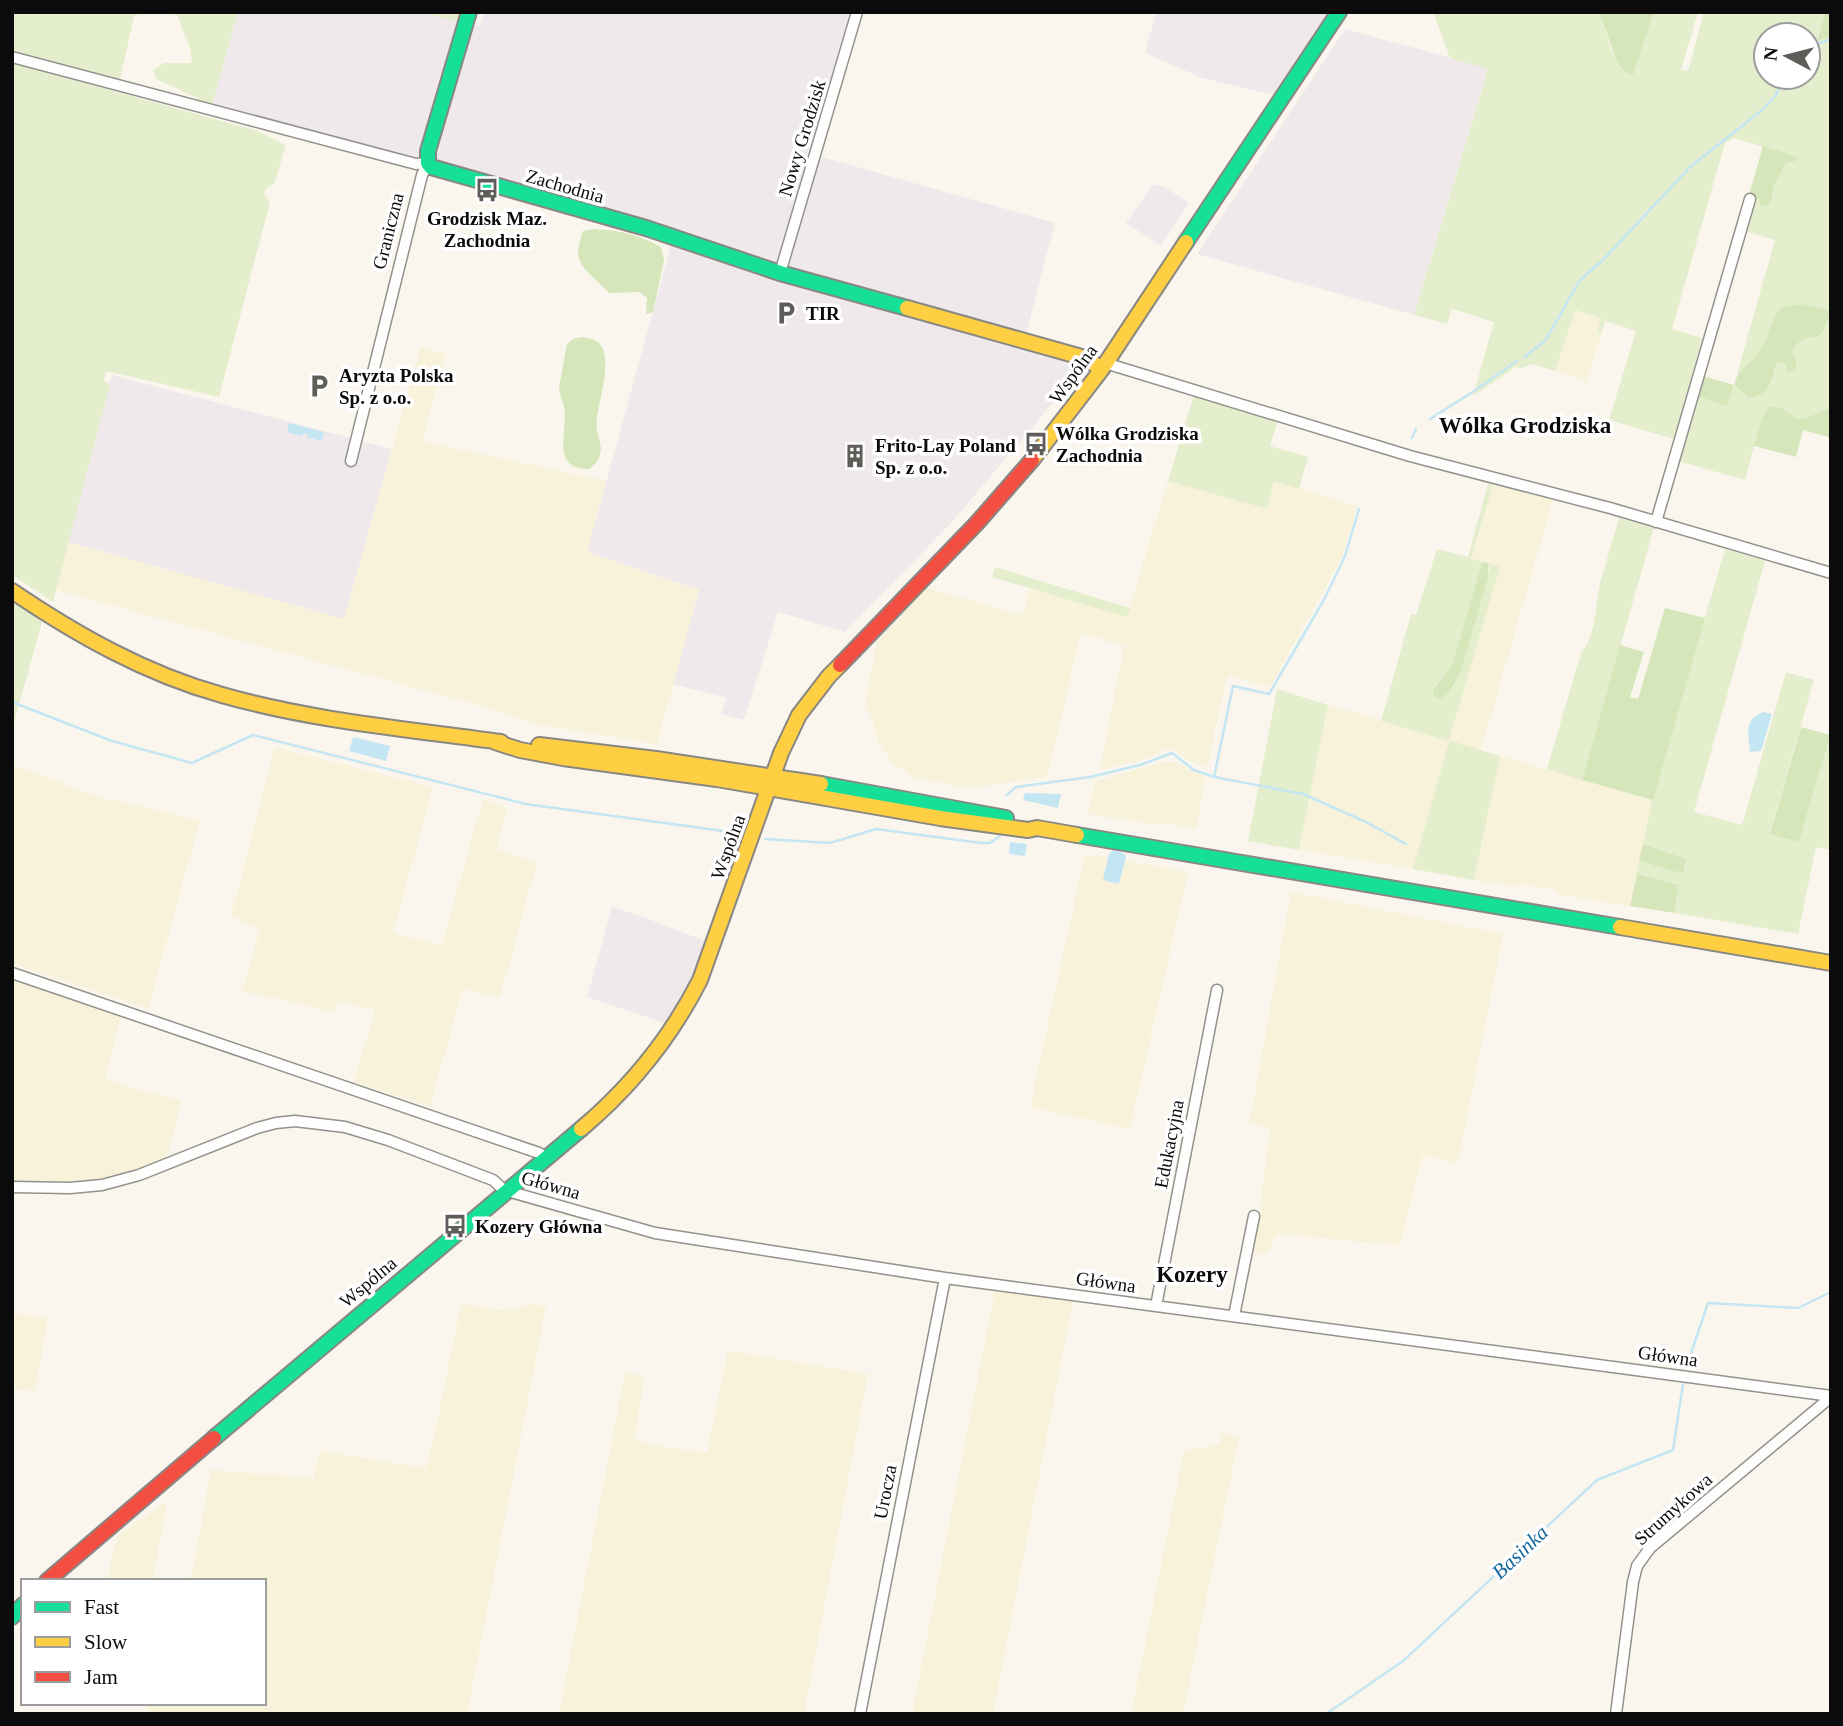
<svg xmlns="http://www.w3.org/2000/svg" width="1843" height="1726" viewBox="0 0 1843 1726" font-family="Georgia,serif">
<style>
.industrial{fill:#f0e9eb}
.farmland{fill:#f7f2d9}
.green{fill:#e4eecd;fill-rule:evenodd}
.forest{fill:#d5e6bb}
.water{fill:#c4e6f3}
.lines{fill:none;stroke-linecap:round;stroke-linejoin:round}
.stream{stroke:#c4e6f3;stroke-width:2.5}
.street-casing{stroke:#93918d;stroke-width:13}
.fast-casing{stroke:#898783;stroke-width:18}
.slow-casing{stroke:#898783;stroke-width:18}
.jam-casing{stroke:#898783;stroke-width:18}
.street{stroke:#fefefc;stroke-width:10}
.fast{stroke:#16e098;stroke-width:14}
.slow{stroke:#ffcf43;stroke-width:14}
.jam{stroke:#f24e42;stroke-width:14}
.labels{text-anchor:middle;dominant-baseline:central;stroke-width:7;stroke-linejoin:round;paint-order:stroke}
.street-label{font-size:19px;fill:#0b0b0b;stroke:#fff}
.poi-label{font-size:19px;font-weight:bold;fill:#0b0b0b;stroke:#fff;text-anchor:start}
.water-label{font-size:21px;font-style:italic;fill:#15689b;stroke:#fff}
.quarter-label{font-size:23px;font-weight:bold;fill:#0b0b0b;stroke:#fff}
</style>
<rect width="100%" height="100%" fill="#faf6ed"/>
<path class="industrial" d="M238,12H420L480,26L484,12H855L819,156L1055,223L1022,350L1076,365L1078,373L953,521L845,632L778,612L744,720L721,714L726,698L673,684L699,590L587,552L675,231L212,105Z
M1156,12H1330L1274,95L1202,78L1145,53Z
M1345,29L1488,68L1414,315L1197,254Z
M1153,184L1165,187L1189,203L1161,246L1126,223Z
M112,375L392,449L344,619L68,542Z
M612,907L638,915L708,942L680,1001L664,1023L587,997Z"/>
<path class="farmland" d="M1574,310L1601,318L1597,333L1601,334L1586,381L1555,371Z
M421,347L446,354L422,441L606,481L587,552L699,590L657,744L539,725L460,700L56,590L68,542L344,619Z
M1168,481L1266,509L1274,481L1357,506L1342,557L1270,687L1227,675L1207,768L1193,763L1170,748L1140,761L1100,769L1124,646L1081,633L1047,777L968,788L916,778L895,765L884,751L877,738L871,716L865,704L877,641L926,588L1022,615L1030,588L1127,616Z
M1493,485L1553,500L1481,750L1449,741L1413,869L1299,850L1328,705L1449,740L1499,567L1471,559Z
M275,747L433,787L393,933L442,945L483,799L507,808L496,850L537,862L500,998L463,988L430,1106L354,1082L375,1010L338,1001L335,1012L242,991L260,930L231,916Z
M1500,756L1652,800L1630,906L1558,894L1554,890L1520,884L1514,886L1474,880Z
M1164,762H1175L1205,777L1197,829L1161,823L1159,825L1088,814L1095,781Z
M12,764L99,797L200,820L148,1009L12,964Z
M1085,854L1108,858L1103,880L1119,884L1125,861L1188,872L1130,1129L1030,1107Z
M1291,892L1503,934L1458,1163L1423,1155L1400,1245L1276,1234L1268,1254L1254,1253L1270,1129L1250,1121Z
M12,978L121,1015L105,1080L181,1101L166,1160L131,1173L74,1183L12,1187Z
M995,1290L1073,1301L993,1714H912Z
M461,1304L506,1311L536,1304L546,1307L467,1714H154L141,1703H264V1581H191L211,1470L313,1478L320,1451L426,1468L439,1413Z
M12,1314L48,1317L35,1391L12,1389Z
M728,1351L868,1374L804,1714H559L625,1373L644,1376L635,1440L662,1447L707,1452Z
M1222,1434L1239,1437L1183,1714H1131L1184,1451L1220,1444Z
M167,1502L153,1579L163,1581H108L113,1550L119,1535Z"/>
<path class="green" d="M12,12H143L134,16L120,80L12,50Z
M162,12H238L212,105L156,79L153,70L164,63H192L190,48L177,15Z
M420,12H466L463,23Z
M1433,12H1599L1612,52L1633,75L1654,12H1698L1681,70L1688,71L1704,12H1825L1817,40L1831,36V408L1808,417L1797,419L1782,408L1773,406L1762,417L1745,480L1678,461L1697,396L1734,385L1745,395L1774,374L1777,363L1784,362L1786,369L1793,349L1799,341L1812,338L1826,328L1830,312L1804,304L1776,314C1770,326 1765,345 1757,355C1751,362 1743,367 1737,374L1775,240L1744,231L1754,196L1772,200L1773,188L1786,163L1793,162L1798,157L1734,138L1725,143L1672,329L1702,338L1674,439L1609,420L1636,331L1605,321L1601,334L1597,333L1601,318L1575,310L1555,371L1533,364L1522,368L1516,367L1473,396L1494,322L1452,309L1447,324L1414,315L1488,69L1450,58ZM1766,35H1808V77H1766Z
M12,63L258,131L286,145L274,184L267,188L264,194L270,202L219,397L106,371L104,380L110,385L53,602L12,575Z
M1194,395L1278,420L1270,446L1308,457L1299,489L1274,481L1267,509L1168,481Z
M1488,484L1493,485L1471,558L1482,562L1457,653L1449,672L1436,684L1433,695L1438,699C1450,694 1455,685 1460,674L1489,570L1488,563L1500,567L1449,740L1500,756L1474,880L1413,869L1449,741L1381,721L1411,614L1416,615L1437,549L1468,557Z
M1619,518L1654,528L1582,780L1547,769L1581,653C1597,634 1595,606 1600,583C1606,561 1613,540 1619,518Z
M1725,549L1765,561L1694,812L1742,825L1786,672L1814,680L1770,833L1799,842L1831,730V850L1816,847L1798,934L1674,913L1679,885L1637,874L1639,861L1680,873L1683,872L1685,866L1684,858L1643,844L1652,800Z
M995,567L1130,608L1127,617L992,577Z
M12,601L42,622L12,730Z
M1277,689L1328,705L1299,850L1248,841Z"/>
<path class="forest" d="M1599,12H1654L1633,75L1624,71L1617,62Z
M1825,12H1831V36L1817,41Z
M1763,146L1798,157L1796,161L1786,163L1773,188L1772,200L1769,205L1765,206L1761,205L1759,198L1749,195Z
M595,229C623,231 636,234 661,247L664,260L653,312L646,314L647,298L640,292L609,293C599,281 580,270 578,254C578,247 581,238 583,231Z
M1803,304L1830,311C1822,353 1804,326 1792,352L1797,362L1795,371L1788,372L1784,362L1777,363C1771,378 1770,399 1748,397L1734,385L1727,406L1697,396L1703,376L1734,385C1739,367 1747,367 1757,354C1768,341 1769,323 1780,308L1788,306Z
M582,337C587,338 594,339 598,342C614,356 599,400 597,418C593,438 612,449 590,469C553,470 565,438 565,415C565,405 560,397 559,388C559,384 561,380 561,377C563,366 565,355 567,344L573,339Z
M1773,406L1782,408L1797,419L1808,417L1831,408V438L1803,430L1796,457L1754,446L1762,417L1769,407Z
M1482,562L1488,563V577L1460,674L1450,691L1445,696L1438,699L1433,695C1433,683 1448,676 1453,663Z
M1665,608L1705,618L1653,800L1582,780L1620,645L1644,652L1630,697L1638,699Z
M1801,727L1830,735L1799,842L1770,834Z
M1643,844L1684,858L1686,860L1683,872L1680,873L1639,861Z
M1637,874L1679,885L1674,913L1630,906Z"/>
<path class="water" d="M289,423L324,432L321,441L307,437V434L304,433L302,436L287,432Z
M1763,712L1772,714L1761,751L1750,752C1749,734 1742,721 1763,712Z
M353,737L390,746L386,761L349,751Z
M1025,793L1061,794L1058,808L1023,800Z
M1010,842L1027,844L1025,856L1009,854Z
M1113,850L1124,853L1126,857L1119,884L1103,880L1109,854Z"/>
<g class="lines">
<path class="stream" d="M1815,45L1831,39
M1524,357L1545,341L1580,280L1602,261L1690,167L1761,111L1776,95L1784,77
M1430,419L1471,393L1517,361
M1412,438L1416,429
M12,702L112,741L192,763L253,735L526,804L738,833
M1214,777L1303,794L1366,822L1406,844
M1007,795L1016,787L1090,777L1140,765L1172,753L1194,770L1214,777L1233,686L1269,694L1325,598L1345,556L1359,509
M765,839L830,843L876,829L981,843H990L1000,836
M1686,1368L1708,1303L1798,1308L1831,1292
M1326,1714L1403,1661L1597,1480L1673,1450L1683,1384"/>
<g class="street-casing">
<path id="street" d="M12,57L416,164L428,163
M780,273L857,12
M1105,363L1410,456L1610,508L1831,573
M351,461L422,175L428,163
M1656,522L1750,199
M12,973L539,1153L547,1158
M12,1187L70,1188L102,1185L139,1175L257,1128L276,1123L295,1121L345,1127L388,1140L493,1180L504,1190L655,1233L945,1278L1831,1396
M1156,1306L1217,990
M1234,1316L1254,1216
M860,1714L945,1278
M1616,1714L1633,1582L1637,1566L1650,1548L1831,1397"/>
</g>
<g class="fast-casing">
<path id="fast" d="M469,12L428,151V163L431,167L646,228L780,273L907,308
M1186,242L1339,12
M821,784L1006,818
M1077,835L1620,927
M214,1438L581,1129
M12,1617L23,1605"/>
</g>
<g class="slow-casing">
<path id="slow" d="M907,308L1085,358L1102,369
M1032,460L1102,369L1186,242
M12,591C77,635 146,674 222,695C313,721 408,729 501,742
M495,742L520,750L563,758L717,779L940,818L1028,830L1037,828L1077,835
M539,745L656,759L821,784
M1620,927L1831,963
M581,1129C632,1086 670,1039 700,980L781,753L799,715L829,676L840,665"/>
</g>
<g class="jam-casing">
<path id="jam" d="M840,665L977,523L1032,460
M47,1581L214,1438"/>
</g>
<use href="#street" class="street"/>
<use href="#fast" class="fast"/>
<use href="#slow" class="slow"/>
<use href="#jam" class="jam"/>
</g>
<defs>
<g id="bus-bare" transform="scale(1.89)"><path d="M-5-6H5V4H4V6H2V4H-2V6H-4V4H-5ZM-3.5-4V0h7V-4ZM-3.5 1.2v1.5H-2V1.2ZM2 1.2v1.5H3.5V1.2Z" fill="#5f5d5a" stroke="#fff" stroke-width="2.5" paint-order="stroke"/></g>
<g id="parking-bare" transform="scale(1.89)"><path d="M-3.5-5.5H1a3.5 3.5 0 0 1 0 7H-1V5.5H-3.5ZM-1-3.4V-.6H.8a1.4 1.4 0 0 0 0-2.8Z" fill="#5f5d5a" stroke="#fff" stroke-width="2.5" paint-order="stroke"/></g>
<g id="building-bare" transform="scale(1.89)"><path d="M-4-6H4V6H1V3H-1V6H-4ZM-2.5-4.3h1.7v1.8h-1.7ZM.8-4.3h1.7v1.8H.8ZM-2.5-1h1.7V.8h-1.7ZM.8-1h1.7V.8H.8Z" fill="#5f5d5a" stroke="#fff" stroke-width="2.5" paint-order="stroke"/></g>
</defs>
<g fill-rule="evenodd">
<use href="#bus-bare" x="487" y="190"/>
<use href="#parking-bare" x="786" y="313"/>
<use href="#parking-bare" x="319" y="386"/>
<use href="#bus-bare" x="1036" y="444"/>
<use href="#building-bare" x="855" y="456"/>
<use href="#bus-bare" x="455" y="1226"/>
</g>
<g class="labels">
<g class="street-label">
<text transform="translate(802 138) rotate(-73)">Nowy Grodzisk</text>
<text transform="translate(565 186) rotate(16)">Zachodnia</text>
<text transform="translate(388 231) rotate(-76)">Graniczna</text>
<text transform="translate(1073 374) rotate(-54)">Wspólna</text>
<text transform="translate(728 847) rotate(-70)">Wspólna</text>
<text transform="translate(1169 1144) rotate(-79)">Edukacyjna</text>
<text transform="translate(551 1185) rotate(16)">Główna</text>
<text transform="translate(368 1282) rotate(-40)">Wspólna</text>
<text transform="translate(1106 1282) rotate(8)">Główna</text>
<text transform="translate(1668 1356) rotate(8)">Główna</text>
<text transform="translate(885 1492) rotate(-79)">Urocza</text>
<text transform="translate(1673 1509) rotate(-42)">Strumykowa</text>
</g>
<g class="poi-label">
<text x="487" y="218" text-anchor="middle">Grodzisk Maz.<tspan x="487" dy="22">Zachodnia</tspan></text>
<text x="806" y="313">TIR</text>
<text x="339" y="375">Aryzta Polska<tspan x="339" dy="22">Sp. z o.o.</tspan></text>
<text x="1056" y="433">Wólka Grodziska<tspan x="1056" dy="22">Zachodnia</tspan></text>
<text x="875" y="445">Frito-Lay Poland<tspan x="875" dy="22">Sp. z o.o.</tspan></text>
<text x="475" y="1226">Kozery Główna</text>
</g>
<g class="water-label">
<text transform="translate(1520 1552) rotate(-43)">Basinka</text>
</g>
<g class="quarter-label">
<text x="1525" y="425">Wólka Grodziska</text>
<text x="1192" y="1274">Kozery</text>
</g>
</g>
<rect width="1843" height="1726" fill="none" stroke="#0b0b0b" stroke-width="28"/>
<rect x="21" y="1579" width="245" height="126" fill="#ffffff" stroke="#9d9d9d" stroke-width="2"/>
<rect x="35" y="1602" width="35" height="10" fill="#16e098" stroke="#9d9d9d" stroke-width="2"/>
<text x="84" y="1614" font-size="21" fill="#0b0b0b">Fast</text>
<rect x="35" y="1637" width="35" height="10" fill="#ffcf43" stroke="#9d9d9d" stroke-width="2"/>
<text x="84" y="1649" font-size="21" fill="#0b0b0b">Slow</text>
<rect x="35" y="1672" width="35" height="10" fill="#f24e42" stroke="#9d9d9d" stroke-width="2"/>
<text x="84" y="1684" font-size="21" fill="#0b0b0b">Jam</text>
<g transform="translate(1787 56) rotate(277)"><circle r="33" fill="#ffffff" stroke="#9d9d9d" stroke-width="2"/>
<path d="M0-5L12 26L0 18L-12 26Z" fill="#5f5d5a"/>
<text y="-10" font-size="19" font-weight="bold" text-anchor="middle" fill="#0b0b0b">N</text>
</g>
</svg>
